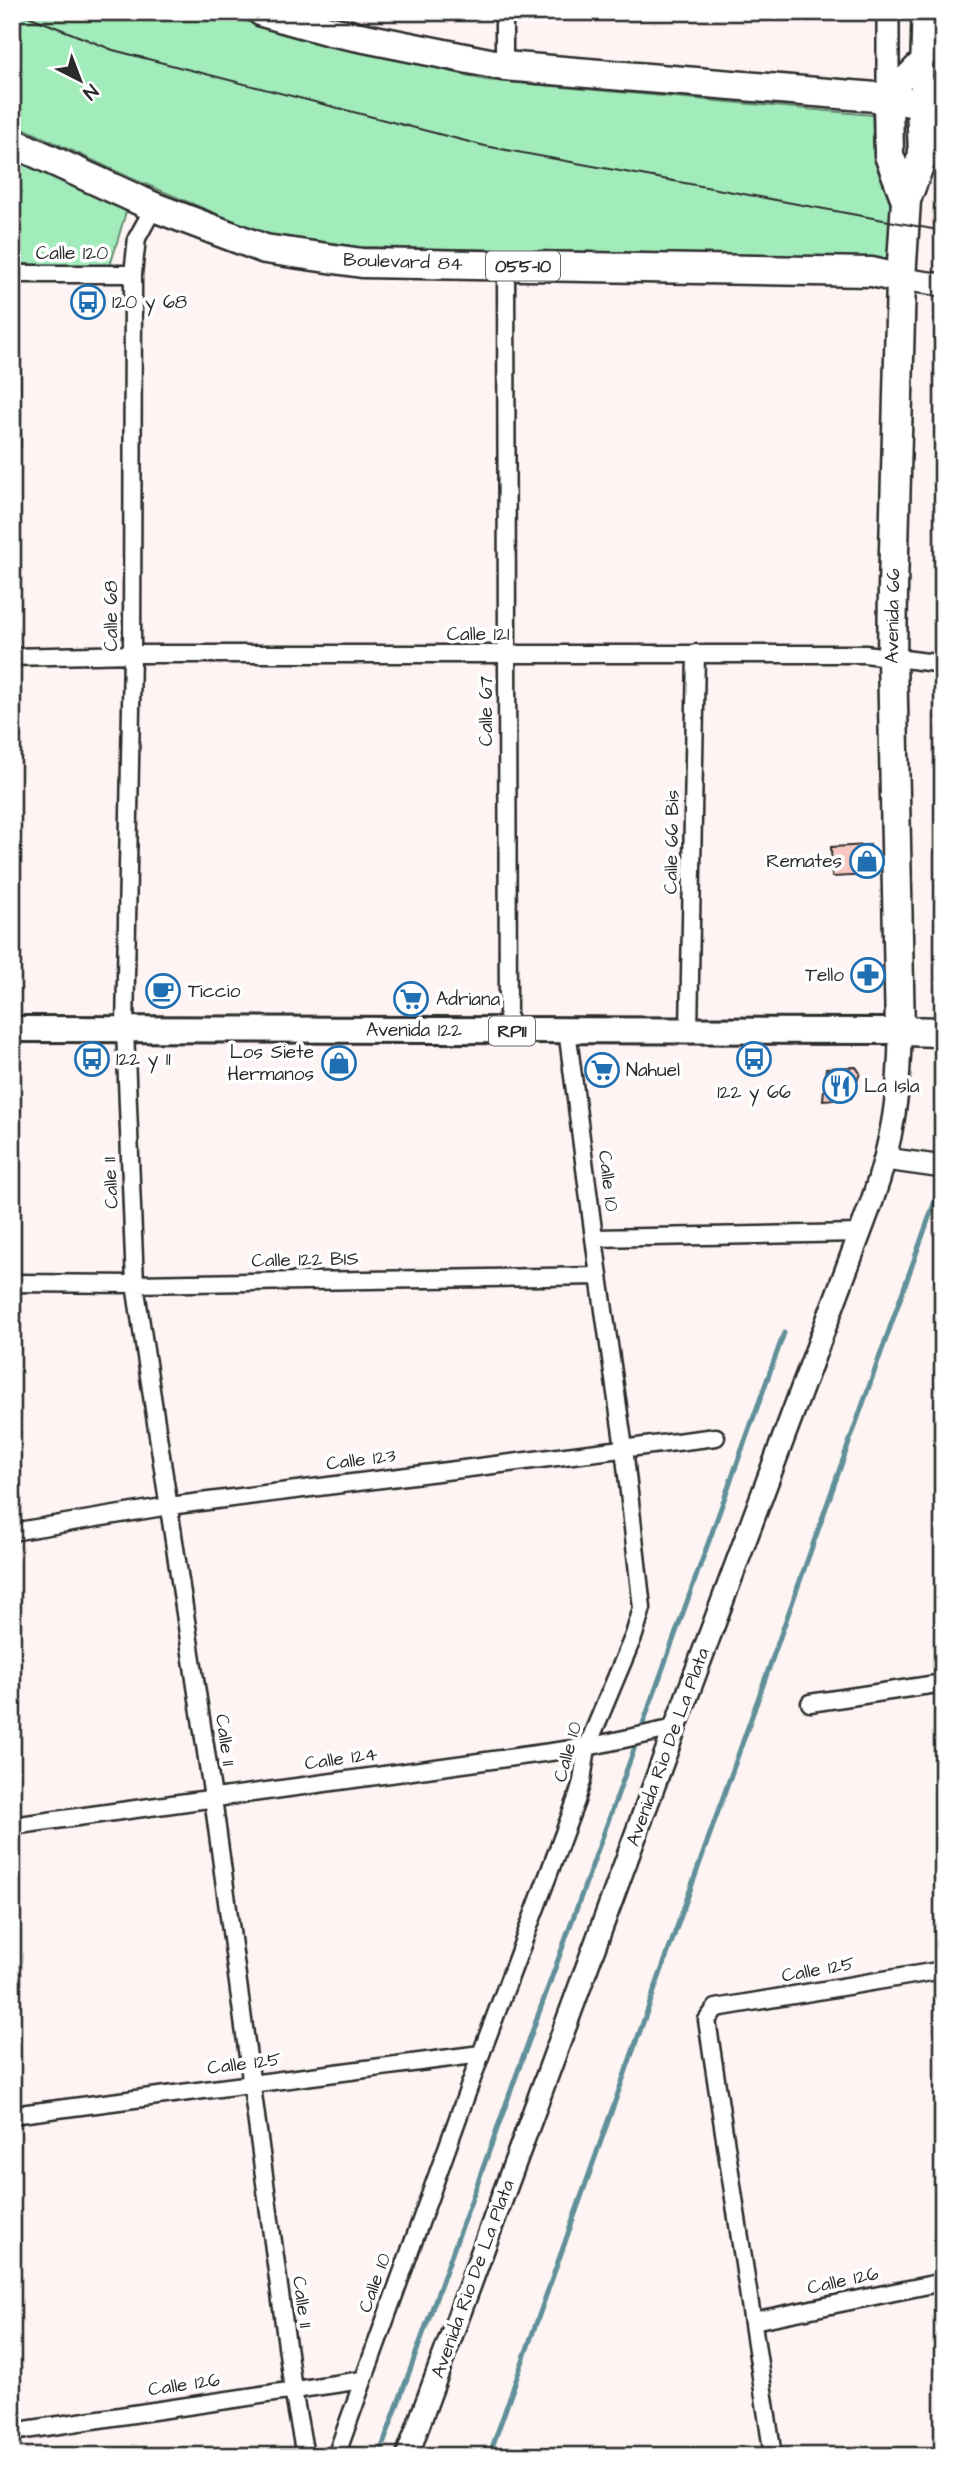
<svg xmlns="http://www.w3.org/2000/svg" width="955" height="2468" viewBox="0 0 955 2468" font-family="'Architects Daughter',sans-serif">
<style>
.built{fill:#fce7e4}
.green{fill:#a2ecbb;stroke:#668c73;stroke-width:2}
.lines{fill:none;stroke-linecap:round;stroke-linejoin:round}
.stream{stroke:#619099;stroke-width:5}
.building{fill:#f9c9c1;stroke:#2b2b2b;stroke-width:2}
.street-casing{stroke:#2b2b2b;stroke-width:21}
.secondary-casing{stroke:#2b2b2b;stroke-width:26}
.primary-casing{stroke:#2b2b2b;stroke-width:30}
.highway-casing{stroke:#2b2b2b;stroke-width:33}
.street{stroke:#fff;stroke-width:16}
.secondary{stroke:#fff;stroke-width:21}
.primary{stroke:#fff;stroke-width:24}
.highway{stroke:#fff;stroke-width:28}
.tram{stroke:#2b2b2b;stroke-width:2}
.labels{text-anchor:middle;dominant-baseline:central;stroke-width:7;stroke-linejoin:round;paint-order:stroke}
.shield{fill:#fff;stroke:#6b6b6b;stroke-width:2}
.shield-label{font-size:18px;font-weight:bold;fill:#2b2b2b}
.street-label{font-size:19px;fill:#2b2b2b;stroke:#fff}
.poi-label{font-size:19px;fill:#2b2b2b;stroke:#fff;text-anchor:start}
</style>
<rect width="100%" height="100%" fill="#fef4f3"/>
<filter id="ink" filterUnits="userSpaceOnUse"><feTurbulence type="fractalNoise" baseFrequency=".0143" numOctaves="2"/><feDisplacementMap in="SourceGraphic" scale="14" xChannelSelector="R" yChannelSelector="G"/><feConvolveMatrix kernelMatrix="1 2 1 2 8 2 1 2 1" color-interpolation-filters="sRGB"/></filter>
<g filter="url(#ink)">
<path class="built" d="M943,138V226L931,225Z"/>
<path class="green" d="M12,12H210L485,80L872,115L874,160L891,205L888,258L360,247L265,234L133,179L12,123Z
M12,150L128,205L110,266L82,268L12,263Z
M12,360H20V402H12Z
M12,405H21V447H12Z"/>
<g class="lines">
<path class="stream" d="M640,1732L784,1333
M379,2456L637,1741
M489,2456L936,1198"/>
</g>
<path class="building" d="M870,845L871,875L832,877L831,847Z
M856,1067L860,1073L851,1098L823,1100L826,1068Z"/>
<g class="lines">
<g class="street-casing">
<path id="street" d="M504,66V12
M154,207L137,238L133,274L132,654L125,1029L135,1284L213,1798L293,2390L305,2456
M506,266L508,1031
M12,274H133
M12,657L132,654H865L943,664
M689,1031L696,653
M594,1238L861,1233
M12,1283L135,1284L599,1276
M12,1532L169,1506L716,1437
M810,1703L943,1683
M12,1826L587,1747L675,1728
M12,2115L481,2054
M753,2321L943,2282
M12,2432L362,2380
M336,2456L481,2054L576,1801L582,1781L587,1747L634,1635L642,1608L624,1448L599,1276L567,1030
M773,2456L707,2020L716,2008L943,1970"/>
</g>
<g class="secondary-casing">
<path id="secondary" d="M888,12V98
M888,98L903,79L943,38
M921,104L923,12
M921,104L943,83
M901,279L943,285
M886,1159L943,1167
M407,2456L675,1728L872,1201C892,1143 900,1093 900,1031"/>
</g>
<g class="primary-casing">
<path id="primary" d="M12,1029L900,1031"/>
</g>
<g class="highway-casing">
<path id="highway" d="M262,12L330,31L504,66L888,98L921,104L923,155L906,200L901,279L893,589L892,657L900,1031L943,1032
M888,98L889,155L906,200
M12,142L154,207L265,249L362,263L872,272L901,279"/>
</g>
<use href="#street" class="street"/>
<use href="#secondary" class="secondary"/>
<use href="#primary" class="primary"/>
<use href="#highway" class="highway"/>
<path class="tram" d="M18,12L113,50L485,146L943,231"/>
</g>
</g>
<defs>
<g id="bus-ring" transform="scale(1.75)"><circle r="9.5" fill="#fff" stroke="#1f6fb2" stroke-width="1.5"/><path d="M-5-6H5V4H4V6H2V4H-2V6H-4V4H-5ZM-3.5-4V0h7V-4ZM-3.5 1.2v1.5H-2V1.2ZM2 1.2v1.5H3.5V1.2Z" fill="#1f6fb2"/></g>
<g id="shop-ring" transform="scale(1.75)"><circle r="9.5" fill="#fff" stroke="#1f6fb2" stroke-width="1.5"/><path d="M-5-2.5h2.3a2.7 3.5 0 0 1 5.4 0H5L5.5 6h-11ZM-1.5-2.5h3a1.5 2.3 0 0 0-3 0Z" fill="#1f6fb2"/></g>
<g id="pharmacy-ring" transform="scale(1.75)"><circle r="9.5" fill="#fff" stroke="#1f6fb2" stroke-width="1.5"/><path d="M-2-6h4v4h4v4h-4v4h-4v-4h-4v-4h4Z" fill="#1f6fb2"/></g>
<g id="cafe-ring" transform="scale(1.75)"><circle r="9.5" fill="#fff" stroke="#1f6fb2" stroke-width="1.5"/><path d="M-5.5-4.5H6V0H3Q3 3.5 0 3.5H-2.5Q-5.5 3.5-5.5 0ZM3-3.2v2h1.7v-2ZM-6 4.5H4V6H-6Z" fill="#1f6fb2"/></g>
<g id="supermarket-ring" transform="scale(1.75)"><circle r="9.5" fill="#fff" stroke="#1f6fb2" stroke-width="1.5"/><path d="M-6-5.5h2.5l.6 2H6L4.5 2H-2.5L-4.4-4H-6ZM-1.5 3.2a1.3 1.3 0 1 0 .1 0ZM3 3.2a1.3 1.3 0 1 0 .1 0Z" fill="#1f6fb2"/></g>
<g id="restaurant-ring" transform="scale(1.75)"><circle r="9.5" fill="#fff" stroke="#1f6fb2" stroke-width="1.5"/><path d="M-5-6h1v4h1v-4h1v4h1v-4h1v5L-1.5 .5V6h-2V.5L-5-1ZM5-6V6H3V1.5H1.5Q1.5-4 5-6Z" fill="#1f6fb2"/></g>
</defs>
<g fill-rule="evenodd">
<use href="#bus-ring" x="88" y="302"/>
<use href="#shop-ring" x="867" y="861"/>
<use href="#pharmacy-ring" x="868" y="975"/>
<use href="#cafe-ring" x="163" y="991"/>
<use href="#supermarket-ring" x="411" y="999"/>
<use href="#bus-ring" x="92" y="1059"/>
<use href="#bus-ring" x="754" y="1059"/>
<use href="#shop-ring" x="339" y="1063"/>
<use href="#supermarket-ring" x="602" y="1070"/>
<use href="#restaurant-ring" x="840" y="1086"/>
</g>
<g class="labels">
<g class="shield">
<rect x="486" y="251.5" width="74" height="29" rx="5"/>
<rect x="489" y="1016.5" width="46" height="29" rx="5"/>
</g>
<g class="shield-label">
<text x="523" y="266">055-10</text>
<text x="512" y="1031">RP11</text>
</g>
<g class="street-label">
<text x="72" y="253">Calle 120</text>
<text transform="translate(403 262) rotate(2)">Boulevard 84</text>
<text transform="translate(111 616) rotate(-90)">Calle 68</text>
<text transform="translate(893 616) rotate(-89)">Avenida 66</text>
<text x="478" y="634">Calle 121</text>
<text transform="translate(486 711) rotate(-90)">Calle 67</text>
<text transform="translate(672 842) rotate(-89)">Calle 66 Bis</text>
<text x="414" y="1030">Avenida 122</text>
<text transform="translate(608 1181) rotate(83)">Calle 10</text>
<text transform="translate(111 1183) rotate(-93)">Calle 11</text>
<text transform="translate(305 1260) rotate(-1)">Calle 122 BIS</text>
<text transform="translate(361 1460) rotate(-7)">Calle 123</text>
<text transform="translate(225 1740) rotate(82)">Calle 11</text>
<text transform="translate(668 1747) rotate(-70)">Avenida Rìo De La Plata</text>
<text transform="translate(568 1752) rotate(-75)">Calle 10</text>
<text transform="translate(341 1759) rotate(-8)">Calle 124</text>
<text transform="translate(818 1970) rotate(-10)">Calle 125</text>
<text transform="translate(244 2064) rotate(-7)">Calle 125</text>
<text transform="translate(473 2279) rotate(-70)">Avenida Rìo De La Plata</text>
<text transform="translate(843 2281) rotate(-12)">Calle 126</text>
<text transform="translate(375 2283) rotate(-70)">Calle 10</text>
<text transform="translate(302 2302) rotate(82)">Calle 11</text>
<text transform="translate(184 2385) rotate(-8)">Calle 126</text>
</g>
<g class="poi-label">
<text x="112" y="302">120 y 68</text>
<text x="842" y="861" text-anchor="end">Remates</text>
<text x="844" y="975" text-anchor="end">Tello</text>
<text x="188" y="991">Ticcio</text>
<text x="436" y="999">Adriana</text>
<text x="314" y="1052" text-anchor="end">Los Siete<tspan x="314" dy="22">Hermanos</tspan></text>
<text x="116" y="1059">122 y 11</text>
<text x="626" y="1070">Nahuel</text>
<text x="864" y="1086">La Isla</text>
<text x="754" y="1092" text-anchor="middle">122 y 66</text>
</g>
</g>
<rect width="955" height="2468" fill="none" stroke="#fff" stroke-width="42"/>
<rect x="21" y="21" width="913" height="2426" fill="none" stroke="#2b2b2b" stroke-width="2.5" filter="url(#ink)"/>
<g transform="translate(80 80) rotate(138)" stroke="#ffffff" stroke-width="5" paint-order="stroke">
<path d="M0-5L12 26L0 18L-12 26Z" fill="#2b2b2b"/>
<text y="-10" font-size="19" font-weight="bold" text-anchor="middle" fill="#2b2b2b">N</text>
</g>
</svg>
